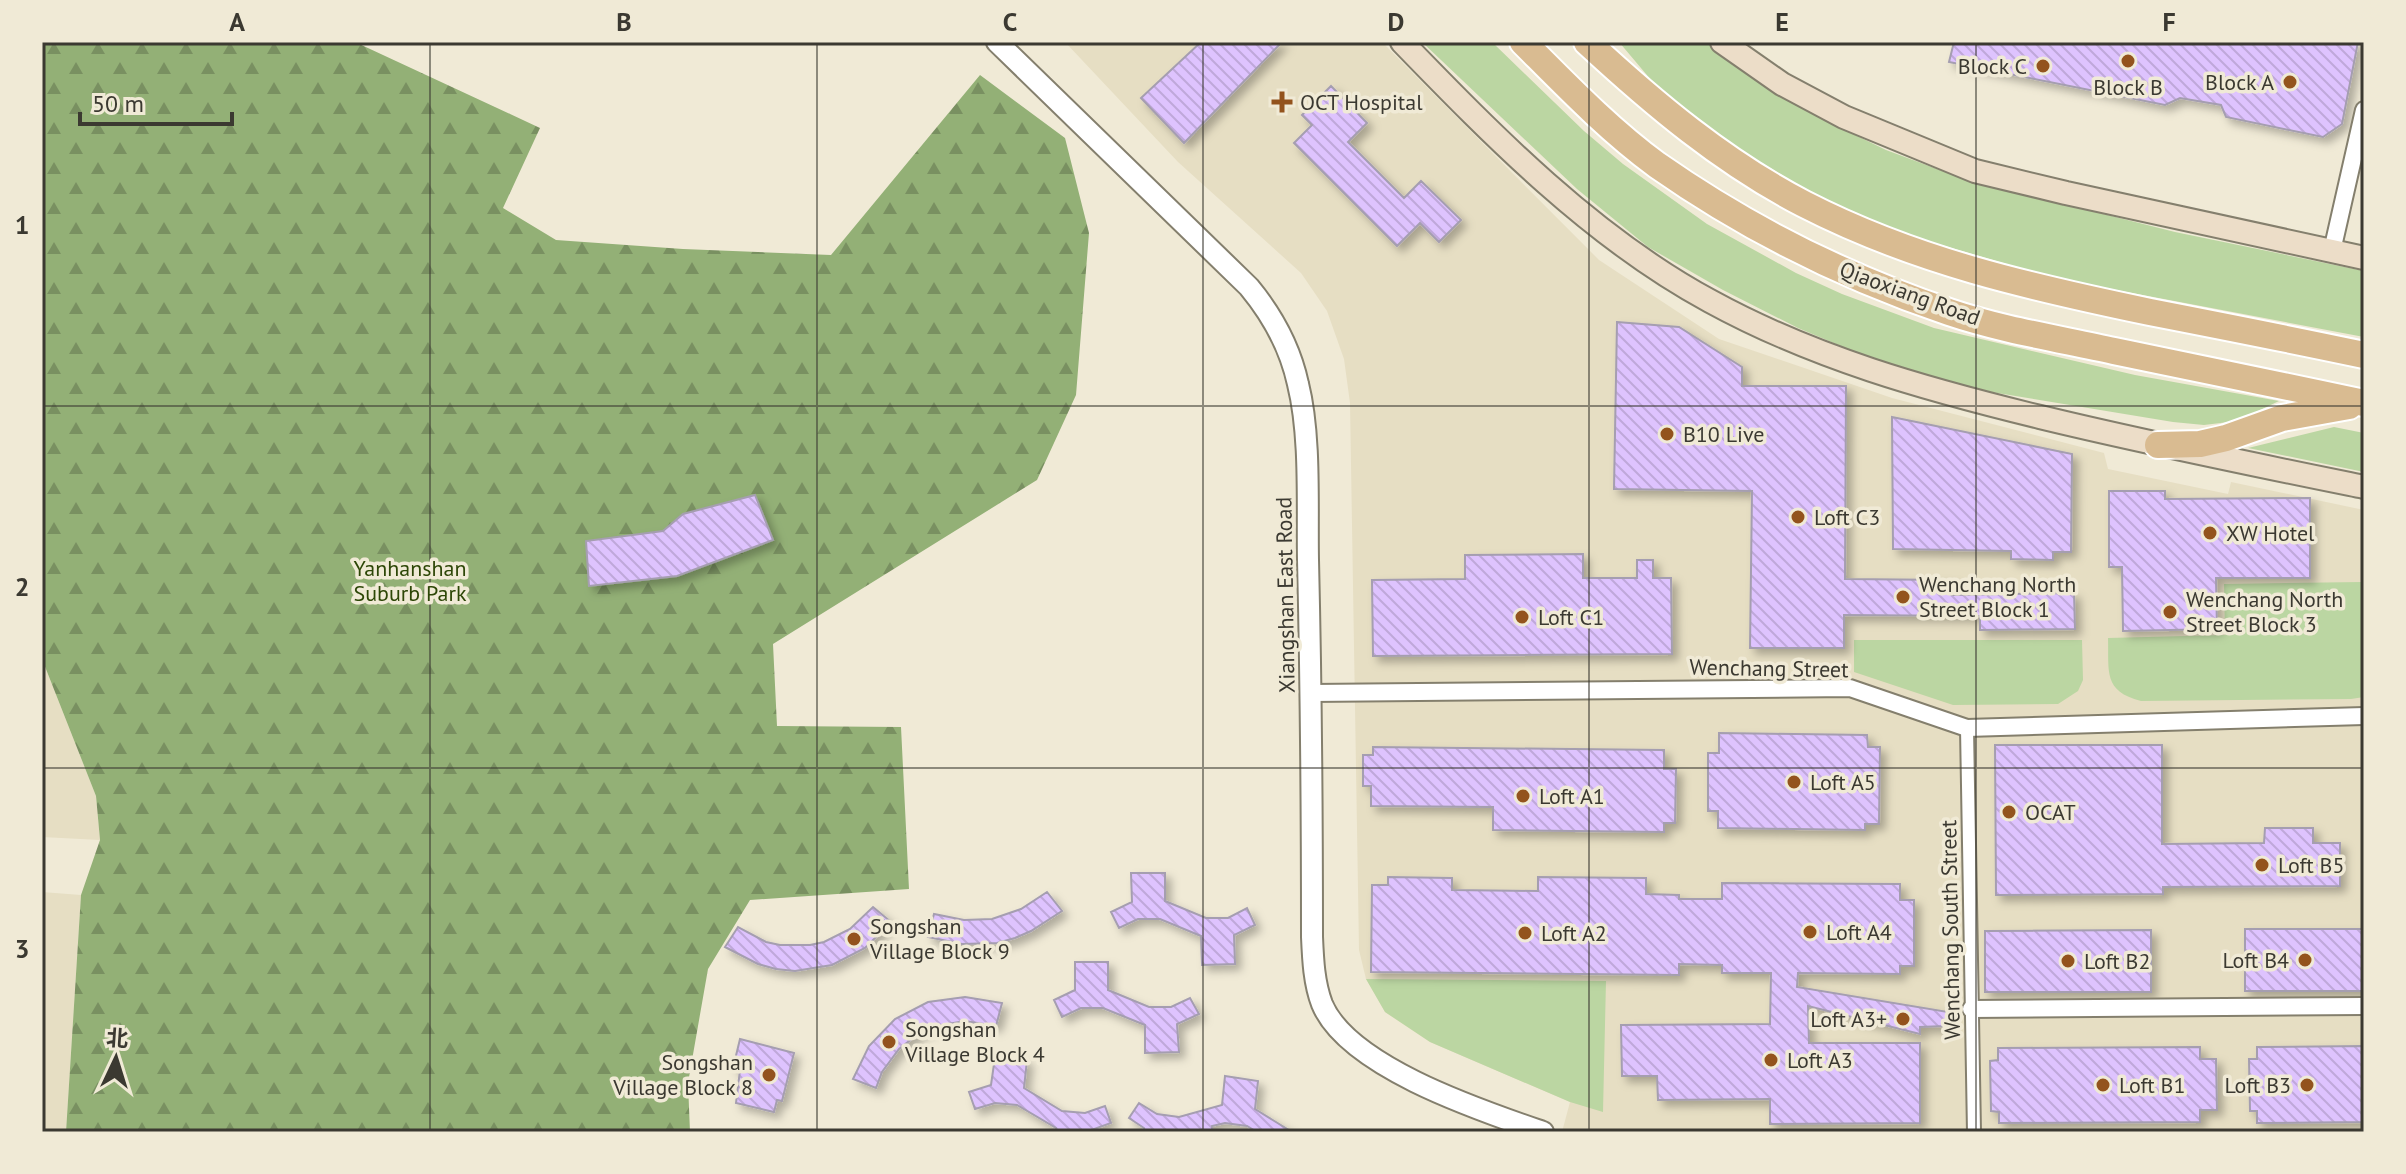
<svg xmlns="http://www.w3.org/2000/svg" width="2406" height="1174" viewBox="0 0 2406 1174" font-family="'PT Sans','Noto Sans SC',sans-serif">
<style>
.built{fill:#e6dec3}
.green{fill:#bbd6a2}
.forest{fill:url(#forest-firs)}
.building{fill:url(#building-back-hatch);stroke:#a59eb0;stroke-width:2;filter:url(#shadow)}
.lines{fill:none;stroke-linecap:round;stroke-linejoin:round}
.pedestrian-casing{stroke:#847f6d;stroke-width:16}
.minor-casing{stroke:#847f6d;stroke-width:20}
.tertiary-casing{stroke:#847f6d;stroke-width:24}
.secondary-casing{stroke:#847f6d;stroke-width:26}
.primary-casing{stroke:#fff;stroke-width:30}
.pedestrian{stroke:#fff;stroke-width:12}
.minor{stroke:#fff;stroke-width:16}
.tertiary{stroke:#fff;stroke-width:20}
.secondary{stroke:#ecddc8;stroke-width:22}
.primary{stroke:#d9bb91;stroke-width:26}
.grid{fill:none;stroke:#3b3931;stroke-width:2;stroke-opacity:0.55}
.poi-dot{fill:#93531d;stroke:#f0ead6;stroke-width:3}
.labels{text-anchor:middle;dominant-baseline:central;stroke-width:7;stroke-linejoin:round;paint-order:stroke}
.poi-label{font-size:22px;fill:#3b3931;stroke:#f0ead6;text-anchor:start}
.street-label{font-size:22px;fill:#3b3931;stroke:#f0ead6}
.park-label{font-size:22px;fill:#2d4707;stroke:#f0ead6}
.neatline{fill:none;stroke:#3b3931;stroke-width:3}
.grid-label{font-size:26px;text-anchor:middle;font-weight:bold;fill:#3b3931}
</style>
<defs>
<pattern id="forest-firs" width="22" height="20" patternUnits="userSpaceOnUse" patternTransform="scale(2)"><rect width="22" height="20" fill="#93b076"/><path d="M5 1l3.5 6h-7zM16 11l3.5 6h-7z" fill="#799061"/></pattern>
<pattern id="building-back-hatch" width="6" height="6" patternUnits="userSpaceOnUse" patternTransform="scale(2)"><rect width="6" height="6" fill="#dec3fe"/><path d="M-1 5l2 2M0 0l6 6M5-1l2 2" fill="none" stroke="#bfa8da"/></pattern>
<filter id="shadow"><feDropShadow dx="5.5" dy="5.5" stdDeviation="4" flood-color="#0004"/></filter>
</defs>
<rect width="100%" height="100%" fill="#f0ead6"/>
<path class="built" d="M1065,42H1382L1599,260L1719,339L1892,398L2104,453L2108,469L2228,494L2231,482L2364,510V1132H1562L1570,1102L1430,1042L1385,1012L1366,979L1359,950L1350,403L1344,359L1327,311L1301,273L1178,162Z
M42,659L96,796L100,840L42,837Z
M42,892L81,895L66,1132H42Z"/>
<path class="green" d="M1422,42H1492L1584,131L1623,164L1707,224L1796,273L1842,294L1934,328L2135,375L2279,401L2237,421L2204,425L2173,422L1985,391L1891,367L1798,328L1723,290L1648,247L1577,189Z
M1619,42H1713L1813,112L1849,132L1886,150L1964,179L2175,232L2364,271V337L2058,279L1914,237L1871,222L1823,200L1737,148L1657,87Z
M2334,427L2364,433V472L2248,448Z
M2362,582L2364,583V697L2351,699L2141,701C2103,691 2109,672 2108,638L2225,635L2224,584Z
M1854,640H2082L2083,680L2078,691L2058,704L1953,705L1854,672Z
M1366,979L1606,981L1603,1112L1570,1102L1430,1042L1385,1012Z"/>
<path class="forest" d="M42,42H355L540,128L503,208L556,240L683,249L831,255L980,75L1065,138L1089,233L1076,395L1037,480L773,644L777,726L901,727L909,889L750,900L708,969L688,1083L690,1132H66L81,895L100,840L96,796L42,659Z"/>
<path class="building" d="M1201,42H1282L1184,143L1141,98Z
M1954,42H2358L2342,124L2323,137L2226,117L2221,105L2180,98L2165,105L1949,62Z
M1331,86L1367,123L1348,142L1404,198L1421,181L1461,220L1439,242L1420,223L1397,246L1294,143L1312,125L1302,115Z
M1617,322L1679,327L1742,367V386H1846L1845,579L1953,580L1952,595L2074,593L2075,629L1980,630V616L1844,615V648H1750L1752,491L1614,489Z
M1892,417L2072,454L2071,552H2053V560L2011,559V551L1893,549Z
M2109,491H2165V499L2310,498V578H2216L2217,629L2123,631L2122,567H2109Z
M755,495L773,540L677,576L589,586L586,541L663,531L683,514Z
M1583,554V578H1637V560H1653V578H1671L1672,654L1373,656L1372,580L1465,579V555Z
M1719,733L1867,735L1868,747H1880L1879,824H1865V830L1718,828V811H1708V753H1719Z
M1995,745H2162V844L2264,843L2265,828H2313V843H2340V886L2163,887V894L1996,895Z
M1373,747L1664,750V769H1676L1675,823H1664V832L1493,830V807L1371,806V786H1363V755H1373Z
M1131,873H1165V901L1206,918H1228L1247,908L1255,925L1234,935L1235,964L1202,965L1201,936L1160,919H1138L1119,928L1111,912L1132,902Z
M1388,877L1452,878V890L1538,891V877L1646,878V894L1679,895V899H1722V883L1900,884V900H1914V966H1900V974L1798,973L1797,987L1948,1012L1946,1026L1920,1027V1034L1808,1006L1809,1043H1920V1123L1770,1124V1099L1658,1100L1657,1076H1622L1621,1025L1770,1024L1771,973H1722V965L1679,964V975L1371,972L1372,885H1388Z
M1047,892L1062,911L1031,931L1015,938L997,943L962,944L928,937L934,914L964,920L992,919L1021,909Z
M873,907L891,922L865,948L832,965L795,971L776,969L758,964L725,947L738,927L766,942L780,945H810L824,942L850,929Z
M2245,929H2364V991H2245Z
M2151,930V992H1985V931Z
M1075,962H1108V990L1149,1007H1171L1190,998L1199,1014L1177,1024L1179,1052L1145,1053V1025L1103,1008H1081L1062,1017L1054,1000L1075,990Z
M965,997L1002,1003L996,1026L965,1021L936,1026L922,1031L899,1049L882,1072L876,1088L853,1079L869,1046L895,1019L928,1002Z
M740,1039L794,1053L782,1101L777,1100L774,1112L736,1103L740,1070L733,1068Z
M2364,1046V1122L2257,1123V1111H2250L2249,1059H2257V1047Z
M2200,1047V1059H2216L2217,1110H2200V1122L1999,1123V1112L1991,1111L1990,1061L1998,1060V1048Z
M995,1057L1027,1060L1024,1088L1062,1111L1085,1113L1105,1106L1111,1123L1086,1132H1055L1056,1128L1017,1105L995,1103L975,1109L969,1092L991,1085Z
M1225,1076L1258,1081L1255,1109L1292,1132H1257L1247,1126L1225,1123L1212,1126V1132H1145L1144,1128L1129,1118L1139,1103L1157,1114L1179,1117L1222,1105Z"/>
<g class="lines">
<g class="pedestrian-casing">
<path id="pedestrian" d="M1967,728L1974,1132"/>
</g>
<g class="minor-casing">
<path id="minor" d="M2332,251L2364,110
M1311,693L1850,688L1967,728L2364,716
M1971,1009L2364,1006"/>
</g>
<g class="tertiary-casing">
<path id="tertiary" d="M997,42L1249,287C1273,316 1290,347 1298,384C1311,436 1307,506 1308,560C1311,686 1312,811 1312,937C1313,960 1314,983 1322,1004C1348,1067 1482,1111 1543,1132"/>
</g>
<g class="secondary-casing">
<path id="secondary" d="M1402,42C1494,137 1593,238 1710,301C1814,358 1925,389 2040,417C2147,443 2256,465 2364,487
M1722,42L1782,84L1844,117L1975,171L2066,193L2364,258"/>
</g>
<g class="primary-casing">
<path id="primary" d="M1523,42C1566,85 1608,129 1657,165C1747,228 1845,277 1949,312C2002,330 2060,339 2114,351C2198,368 2281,385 2364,403
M1587,42C1654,104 1723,162 1804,204C1915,261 2030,287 2150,312C2222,326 2293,340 2364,355
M2158,445L2200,444L2226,438L2282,418L2349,406"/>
</g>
<use href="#pedestrian" class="pedestrian"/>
<use href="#minor" class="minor"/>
<use href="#tertiary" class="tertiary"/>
<use href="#secondary" class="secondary"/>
<use href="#primary" class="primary"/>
</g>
<path class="grid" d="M430,42V1132M817,42V1132M1203,42V1132M1589,42V1132M1976,42V1132M42,406H2364M42,768H2364"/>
<g class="poi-dot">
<circle cx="2128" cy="61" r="8"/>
<circle cx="2043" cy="66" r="8"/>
<circle cx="2290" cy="82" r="8"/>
<path d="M1278 90h8v8h8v8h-8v8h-8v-8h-8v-8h8z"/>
<circle cx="1667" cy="434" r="8"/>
<circle cx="1798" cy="517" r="8"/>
<circle cx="2210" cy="533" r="8"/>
<circle cx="1903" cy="597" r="8"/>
<circle cx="2170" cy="612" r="8"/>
<circle cx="1522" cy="617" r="8"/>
<circle cx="1794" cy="782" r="8"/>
<circle cx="1523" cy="796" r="8"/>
<circle cx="2009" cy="812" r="8"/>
<circle cx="2262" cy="865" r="8"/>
<circle cx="1810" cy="932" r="8"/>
<circle cx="1525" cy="933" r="8"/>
<circle cx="854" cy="939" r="8"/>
<circle cx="2305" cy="960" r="8"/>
<circle cx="2068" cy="961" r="8"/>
<circle cx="1903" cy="1019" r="8"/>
<circle cx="889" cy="1042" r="8"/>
<circle cx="1771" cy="1060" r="8"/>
<circle cx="769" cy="1075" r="8"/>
<circle cx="2103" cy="1085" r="8"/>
<circle cx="2307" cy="1085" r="8"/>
</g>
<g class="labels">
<g class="poi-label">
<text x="2027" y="66" text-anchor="end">Block C</text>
<text x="2274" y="82" text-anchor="end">Block A</text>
<text x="2128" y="87" text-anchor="middle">Block B</text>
<text x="1300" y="102">OCT Hospital</text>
<text x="1683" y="434">B10 Live</text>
<text x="1814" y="517">Loft C3</text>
<text x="2226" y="533">XW Hotel</text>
<text x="1919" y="584">Wenchang North<tspan x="1919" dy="25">Street Block 1</tspan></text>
<text x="2186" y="599">Wenchang North<tspan x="2186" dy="25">Street Block 3</tspan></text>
<text x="1538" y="617">Loft C1</text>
<text x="1810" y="782">Loft A5</text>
<text x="1539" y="796">Loft A1</text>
<text x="2025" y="812">OCAT</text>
<text x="2278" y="865">Loft B5</text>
<text x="870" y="926">Songshan<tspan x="870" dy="25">Village Block 9</tspan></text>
<text x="1826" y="932">Loft A4</text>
<text x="1541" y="933">Loft A2</text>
<text x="2289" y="960" text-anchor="end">Loft B4</text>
<text x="2084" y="961">Loft B2</text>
<text x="1887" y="1019" text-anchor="end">Loft A3+</text>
<text x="905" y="1029">Songshan<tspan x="905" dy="25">Village Block 4</tspan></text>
<text x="1787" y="1060">Loft A3</text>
<text x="753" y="1062" text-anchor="end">Songshan<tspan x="753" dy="25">Village Block 8</tspan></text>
<text x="2119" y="1085">Loft B1</text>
<text x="2291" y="1085" text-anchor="end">Loft B3</text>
</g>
<g class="street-label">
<text transform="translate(1910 293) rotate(20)">Qiaoxiang Road</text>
<text transform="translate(1285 595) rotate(-91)">Xiangshan East Road</text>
<text transform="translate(1769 668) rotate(1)">Wenchang Street</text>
<text transform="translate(1950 930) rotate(-91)">Wenchang South Street</text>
</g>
<g class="park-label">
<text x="410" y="568">Yanhanshan<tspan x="410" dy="25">Suburb Park</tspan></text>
</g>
</g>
<rect width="2406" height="1174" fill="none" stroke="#f0ead6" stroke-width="88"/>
<g transform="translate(116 1058) rotate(4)" stroke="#f0ead6" stroke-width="6" paint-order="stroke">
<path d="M0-6L14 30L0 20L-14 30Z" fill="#3b3931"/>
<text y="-12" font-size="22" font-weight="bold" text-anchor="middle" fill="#3b3931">北</text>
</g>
<path d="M80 112v12h152v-12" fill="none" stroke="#3b3931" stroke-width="4"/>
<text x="92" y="112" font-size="24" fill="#3b3931" stroke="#f0ead6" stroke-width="6" paint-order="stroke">50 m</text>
<rect x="44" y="44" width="2318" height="1086" class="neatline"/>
<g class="grid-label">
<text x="237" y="31">A</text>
<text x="624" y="31">B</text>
<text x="1010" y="31">C</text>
<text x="1396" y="31">D</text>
<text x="1782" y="31">E</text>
<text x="2169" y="31">F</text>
<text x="22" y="234">1</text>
<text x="22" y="596">2</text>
<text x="22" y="958">3</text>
</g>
</svg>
